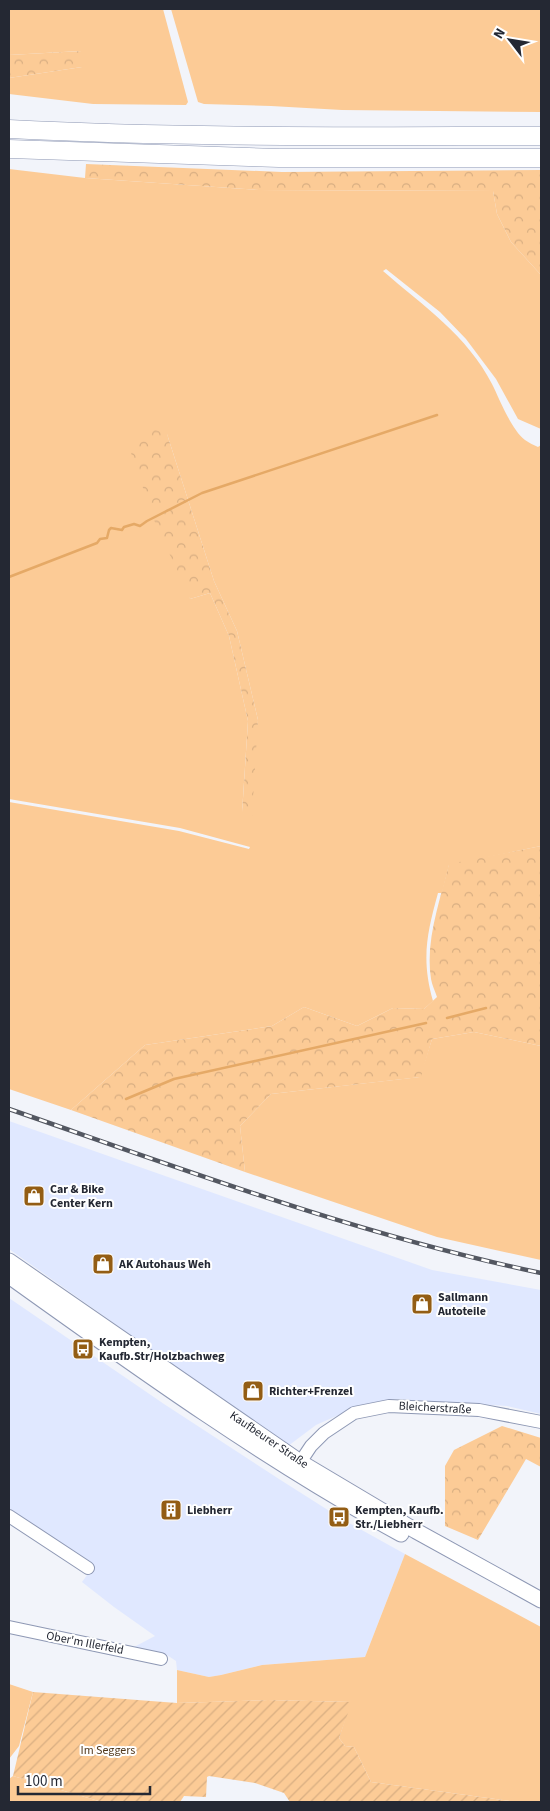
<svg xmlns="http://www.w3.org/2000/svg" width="550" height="1811" viewBox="0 0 550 1811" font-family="'Source Sans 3',sans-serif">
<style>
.built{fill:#e0e8ff}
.grass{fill:#fccb96;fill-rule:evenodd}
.forest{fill:url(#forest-crowns)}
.garden{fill:url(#garden-furrows)}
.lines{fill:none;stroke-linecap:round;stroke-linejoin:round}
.stream{stroke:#e5a966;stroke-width:2.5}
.minor-casing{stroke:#8e98b4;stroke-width:14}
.major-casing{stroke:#8e98b4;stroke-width:17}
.highway-casing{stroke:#8e98b4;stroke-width:19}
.minor{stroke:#fff;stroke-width:12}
.major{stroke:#fff;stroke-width:15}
.highway{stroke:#fff;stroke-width:18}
.rail-casing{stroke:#535761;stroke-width:4.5}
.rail{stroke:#fff;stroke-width:2.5;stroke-dasharray:8;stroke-linecap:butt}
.labels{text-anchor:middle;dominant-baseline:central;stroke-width:4;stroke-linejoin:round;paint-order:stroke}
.poi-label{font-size:12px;font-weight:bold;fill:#242833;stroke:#fff;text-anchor:start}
.street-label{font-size:12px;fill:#242833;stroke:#fff}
.park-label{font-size:12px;fill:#51381b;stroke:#fff}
</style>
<defs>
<pattern id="forest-crowns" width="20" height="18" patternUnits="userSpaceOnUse" patternTransform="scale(1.25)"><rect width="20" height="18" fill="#fccb96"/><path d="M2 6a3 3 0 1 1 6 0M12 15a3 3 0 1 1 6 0" fill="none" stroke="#d8ae82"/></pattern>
<pattern id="garden-furrows" width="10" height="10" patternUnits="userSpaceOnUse" patternTransform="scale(1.25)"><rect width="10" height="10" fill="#fccb96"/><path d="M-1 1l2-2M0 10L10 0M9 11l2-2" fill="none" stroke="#d8ae82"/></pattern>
</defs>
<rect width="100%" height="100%" fill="#f2f4fa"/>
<path class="built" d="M9,1121L432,1270L541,1290V1414L507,1406L396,1399L359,1406L316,1425L288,1446L9,1249Z
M9,1298L164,1404L279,1479L342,1519L405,1554L365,1657L262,1665L221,1675L209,1677L177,1670L176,1661L164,1653L134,1647L155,1636L114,1607L82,1582L93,1567L9,1508Z"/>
<path class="grass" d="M9,9H163L188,102L186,105L93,104L9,94V78L82,67L81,51L9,55Z
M171,9H541V112L342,110L271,106L204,104L198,102Z
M9,169L85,178L259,190L493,191L497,214L511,242L541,275V429L518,419L496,379L466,339L440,312L386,269L383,271C422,305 468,336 492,384C500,400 511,429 525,440C529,443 534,445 538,447L541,445V846L449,865L442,893H438C427,933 421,959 433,1001L424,1009L393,1008L357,1026L304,1007L272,1026L145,1045L71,1110L9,1089V802L179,831L249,849L250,847L180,828L9,799ZM167,434L214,581L237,631L258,720L242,813L248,721L229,636L210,593L190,599Z
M474,1032L541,1046V1260L437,1237L245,1172L240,1126L271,1094L420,1077L432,1039Z
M405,1554L541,1627V1802H517L371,1782L354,1747L345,1746L339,1738L351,1702L268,1700L177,1703V1670L209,1677L221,1675L262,1665L365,1657Z
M9,1684L33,1692L19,1746L9,1759Z
M13,1776L102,1802H9V1779Z"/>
<path class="forest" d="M82,51V67L9,78V55Z
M86,164L282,172L541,170V275L511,242L497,214L493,191L259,190L85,178Z
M150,428L167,434L214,581L237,631L258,720L252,817L242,814L248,721L229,636L210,593L190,599L154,520L130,450Z
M541,846V1046L474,1032L432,1039L421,1077L271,1094L240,1126L245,1172L71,1110L145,1045L272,1026L304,1007L357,1026L393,1008L424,1009L437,997C435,991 432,985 431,979C425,941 440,901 449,864Z
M502,1426L541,1438V1467L526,1459L478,1540L445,1526V1466L454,1450Z"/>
<path class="garden" d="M33,1692L177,1703L268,1700L352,1702L339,1738L345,1746L354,1747L371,1782L517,1802H290L284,1793L255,1783L209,1776L207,1777L206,1797L184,1796L180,1802H102L13,1776Z"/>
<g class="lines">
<path class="stream" d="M9,577L97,543L100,539L107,538L109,530L111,528L122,530L124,527L134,524L140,526L147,521L202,493L437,415
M447,1018L486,1008
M126,1099L174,1079L426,1023"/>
<g class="minor-casing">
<path id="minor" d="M295,1470L311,1446L324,1433L354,1413L389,1406L479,1410L541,1422
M9,1516L88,1568
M9,1627L161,1659"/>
</g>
<g class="major-casing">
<path id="major" d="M9,1261L300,1462L416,1531L541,1600
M9,1276C136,1367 264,1459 401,1534"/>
</g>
<g class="highway-casing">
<path id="highway" d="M9,129C186,138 364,136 541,136
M9,149L279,158H541"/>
</g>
<use href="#minor" class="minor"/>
<use href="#major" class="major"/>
<use href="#highway" class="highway"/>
<g class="rail-casing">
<path id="rail" d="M9,1109C185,1170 359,1235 541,1273"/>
</g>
<use href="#rail" class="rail"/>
</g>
<defs>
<g id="shop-square" transform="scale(1.125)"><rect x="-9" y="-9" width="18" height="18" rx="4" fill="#935d14" stroke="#fff"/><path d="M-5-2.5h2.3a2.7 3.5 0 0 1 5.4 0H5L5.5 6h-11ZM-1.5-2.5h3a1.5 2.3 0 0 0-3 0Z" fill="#fff"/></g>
<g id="bus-square" transform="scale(1.125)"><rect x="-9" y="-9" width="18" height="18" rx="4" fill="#935d14" stroke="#fff"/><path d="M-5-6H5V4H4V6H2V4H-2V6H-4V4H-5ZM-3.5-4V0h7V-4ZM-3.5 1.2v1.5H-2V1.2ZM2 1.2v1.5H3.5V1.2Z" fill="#fff"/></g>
<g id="building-square" transform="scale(1.125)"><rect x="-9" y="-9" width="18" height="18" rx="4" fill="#935d14" stroke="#fff"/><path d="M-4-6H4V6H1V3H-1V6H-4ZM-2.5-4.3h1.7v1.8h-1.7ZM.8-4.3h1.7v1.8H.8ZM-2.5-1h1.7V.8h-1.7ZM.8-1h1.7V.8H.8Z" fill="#fff"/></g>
</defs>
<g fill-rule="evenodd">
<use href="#shop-square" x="34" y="1196"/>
<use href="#shop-square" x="103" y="1264"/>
<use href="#shop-square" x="422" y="1304"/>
<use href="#bus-square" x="83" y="1349"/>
<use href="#shop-square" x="253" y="1391"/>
<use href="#building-square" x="171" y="1510"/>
<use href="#bus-square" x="339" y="1517"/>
</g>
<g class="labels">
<g class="poi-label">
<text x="50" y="1189">Car &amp; Bike<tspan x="50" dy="14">Center Kern</tspan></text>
<text x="119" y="1264">AK Autohaus Weh</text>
<text x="438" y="1297">Sallmann<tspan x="438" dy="14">Autoteile</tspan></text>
<text x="99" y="1342">Kempten,<tspan x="99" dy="14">Kaufb.Str/Holzbachweg</tspan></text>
<text x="269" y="1391">Richter+Frenzel</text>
<text x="187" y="1510">Liebherr</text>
<text x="355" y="1510">Kempten, Kaufb.<tspan x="355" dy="14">Str./Liebherr</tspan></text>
</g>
<g class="street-label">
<text transform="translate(435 1408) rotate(3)">Bleicherstraße</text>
<text transform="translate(269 1440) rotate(34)">Kaufbeurer Straße</text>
<text transform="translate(85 1643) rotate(11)">Ober'm Illerfeld</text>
</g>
<g class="park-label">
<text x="108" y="1750">Im Seggers</text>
</g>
</g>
<rect width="550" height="1811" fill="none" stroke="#242833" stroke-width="20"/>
<g transform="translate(510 40) rotate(301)" stroke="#ffffff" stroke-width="4" paint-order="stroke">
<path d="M0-4L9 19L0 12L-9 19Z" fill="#242833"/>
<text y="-8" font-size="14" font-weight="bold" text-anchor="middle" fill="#242833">N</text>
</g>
<path d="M18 1786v8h132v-8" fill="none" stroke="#242833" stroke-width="2.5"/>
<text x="25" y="1786" font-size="15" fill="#242833" stroke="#ffffff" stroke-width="4" paint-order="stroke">100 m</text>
</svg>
